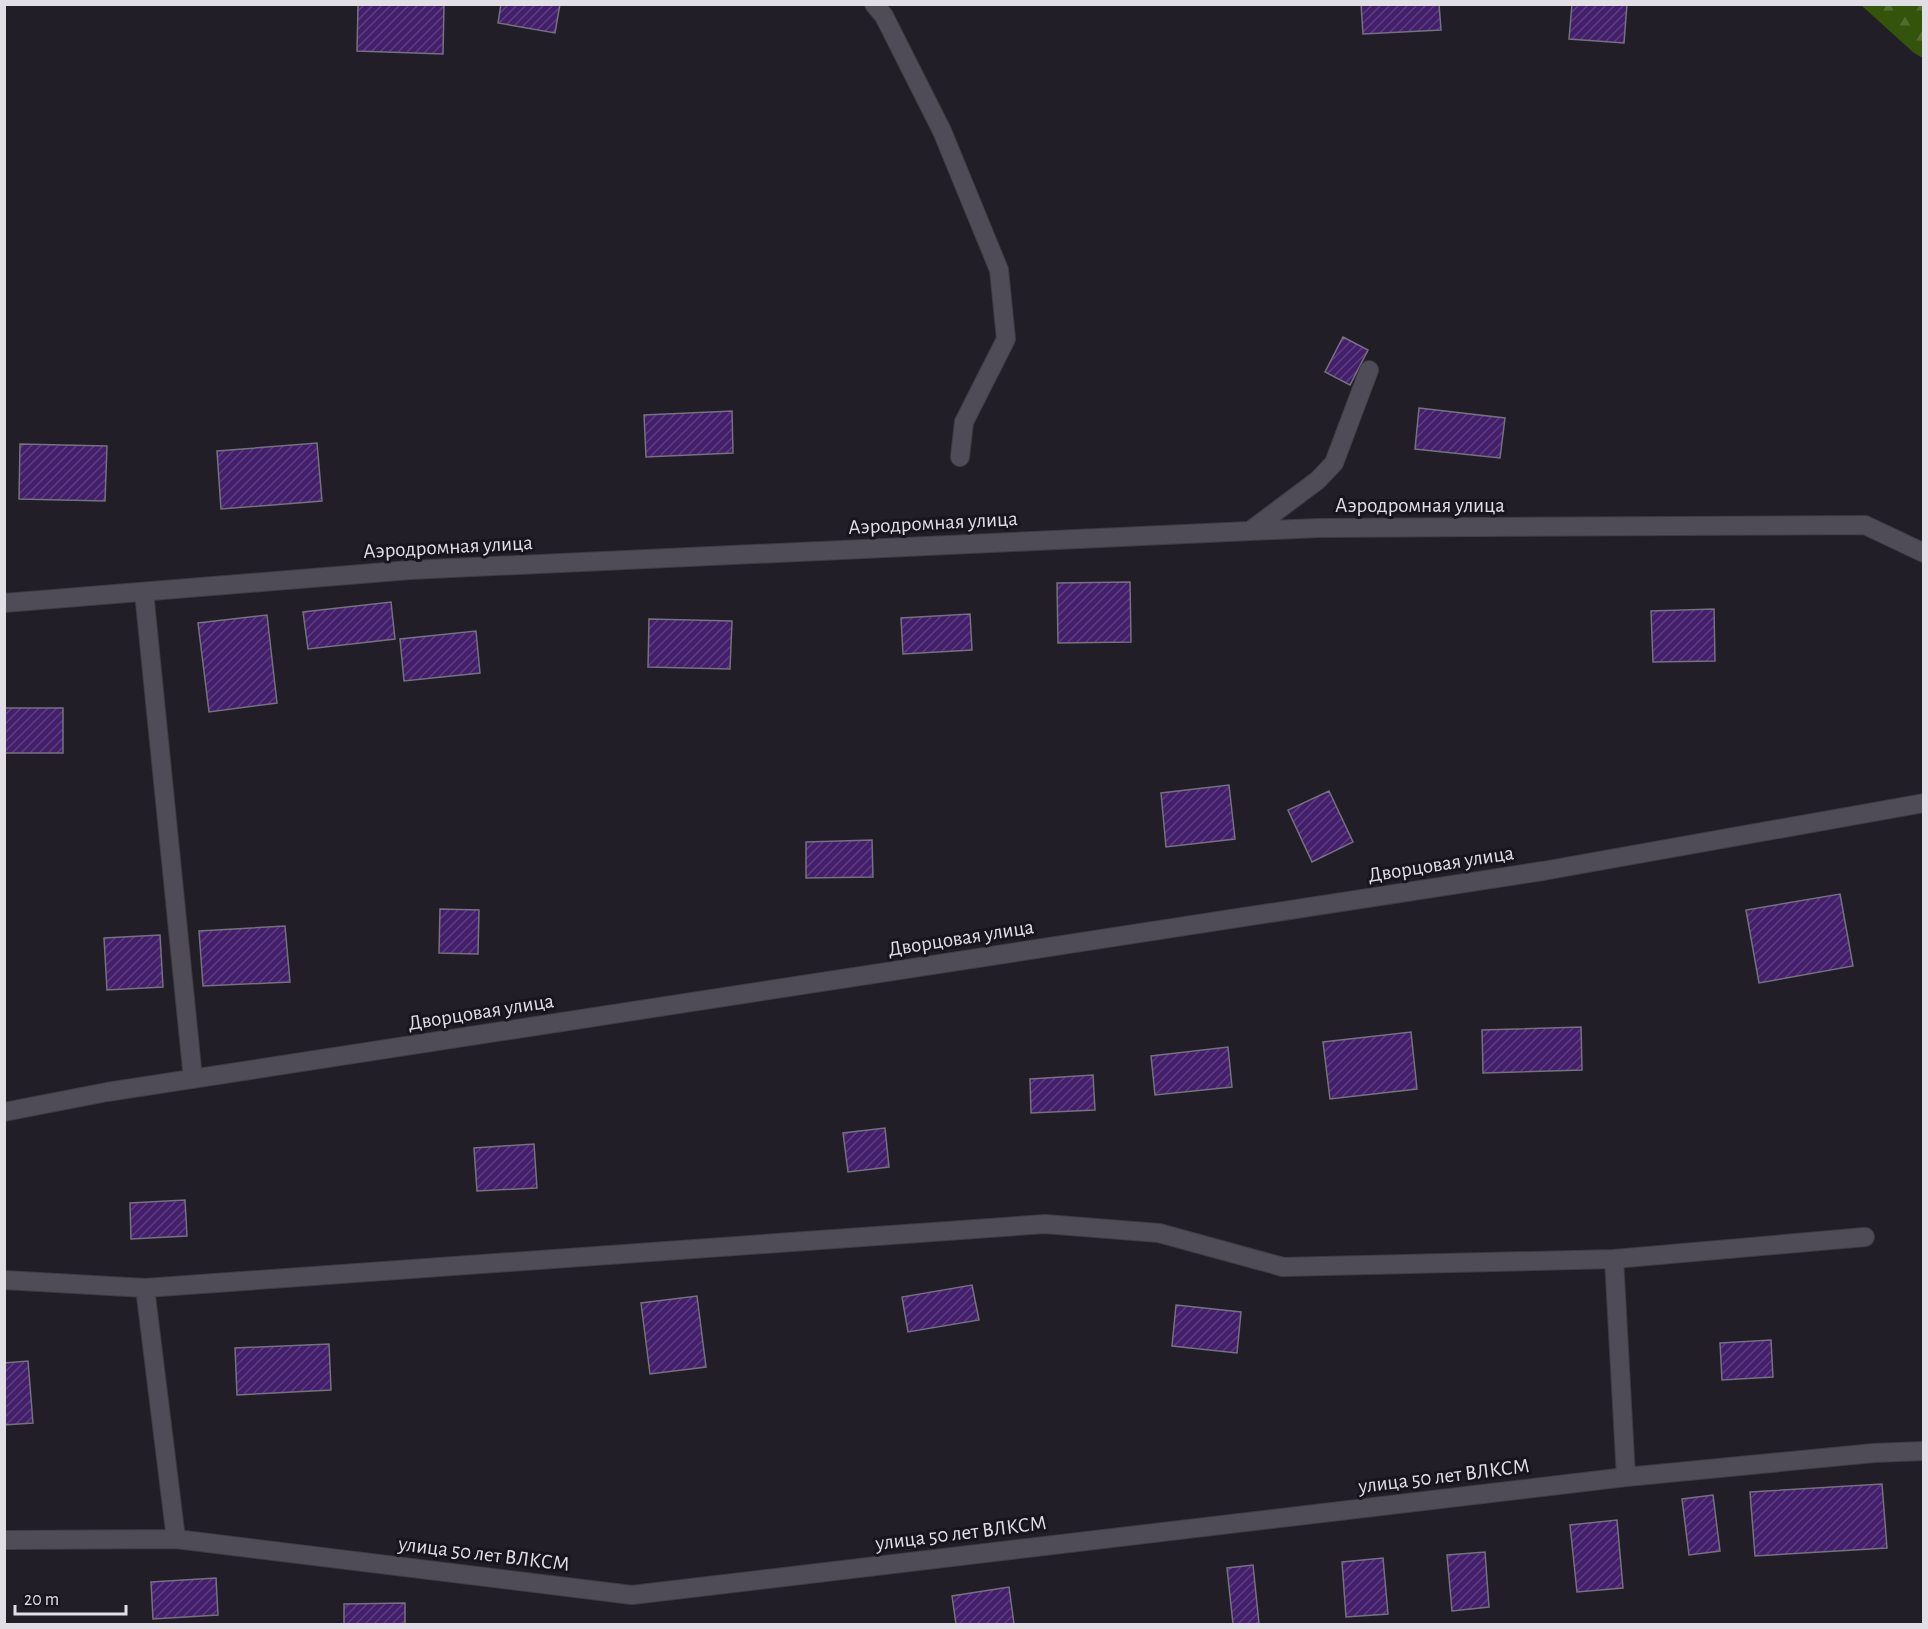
<svg xmlns="http://www.w3.org/2000/svg" width="1928" height="1629" viewBox="0 0 1928 1629" font-family="'Alegreya Sans',sans-serif">
<style>
.forest{fill:url(#forest-firs)}
.building{fill:url(#building-hatch);stroke:#75717d;stroke-width:1.5}
.lines{fill:none;stroke-linecap:round;stroke-linejoin:round}
.minor-casing{stroke:#3e3c43;stroke-width:20}
.minor{stroke:#504c57;stroke-width:18}
.labels{text-anchor:middle;dominant-baseline:central;stroke-width:6;stroke-linejoin:round;paint-order:stroke}
.street-label{font-size:21px;fill:#e1dfe5;stroke:#18151e}
</style>
<defs>
<pattern id="forest-firs" width="22" height="20" patternUnits="userSpaceOnUse" patternTransform="scale(1.5)"><rect width="22" height="20" fill="#34540b"/><path d="M5 1l3.5 6h-7zM16 11l3.5 6h-7z" fill="#516c2e"/></pattern>
<pattern id="building-hatch" width="6" height="6" patternUnits="userSpaceOnUse" patternTransform="scale(1.5)"><rect width="6" height="6" fill="#431e6b"/><path d="M-1 1l2-2M0 6l6-6M5 7l2-2" fill="none" stroke="#5e3e80"/></pattern>
</defs>
<rect width="100%" height="100%" fill="#221e28"/>
<path class="forest" d="M1861,5H1923V58L1914,53Z"/>
<path class="building" d="M358,4H444L443,54L357,51Z
M501,4H560L555,33L498,23Z
M1361,4H1439L1441,30L1363,34Z
M1572,4H1627L1624,43L1569,39Z
M1343,337L1368,350L1350,385L1325,372Z
M1419,408L1505,418L1500,458L1415,449Z
M732,411L733,453L646,457L644,415Z
M317,443L322,501L221,509L217,451Z
M20,444L107,446L105,501L19,499Z
M1130,582L1131,642L1058,643L1057,583Z
M391,602L395,639L308,649L303,612Z
M1714,609L1715,661L1653,662L1651,611Z
M970,614L972,650L903,654L901,618Z
M267,615L277,703L209,712L198,623Z
M649,619L732,621L730,669L648,667Z
M476,631L480,673L404,681L400,639Z
M4,708H63V753H4Z
M1229,785L1235,839L1166,847L1161,793Z
M1329,791L1353,842L1312,862L1288,810Z
M872,840L873,877L806,878V842Z
M1840,894L1853,966L1759,983L1746,910Z
M440,909L479,910L478,954L439,953Z
M285,926L290,982L203,986L199,931Z
M160,935L163,987L107,990L104,938Z
M1581,1027L1582,1070L1483,1073L1482,1030Z
M1411,1032L1417,1089L1330,1099L1323,1042Z
M1228,1047L1232,1087L1155,1095L1151,1056Z
M1093,1075L1095,1110L1031,1113L1030,1079Z
M885,1128L889,1167L848,1172L843,1133Z
M534,1144L537,1188L477,1191L474,1148Z
M185,1200L187,1236L131,1239L130,1203Z
M972,1285L979,1320L908,1332L902,1297Z
M697,1296L706,1367L650,1374L641,1303Z
M1176,1305L1241,1312L1237,1353L1172,1346Z
M1771,1340L1773,1377L1722,1380L1720,1343Z
M329,1344L331,1390L237,1395L235,1348Z
M28,1361L33,1423L4,1425V1363Z
M1882,1484L1887,1548L1755,1556L1750,1492Z
M1713,1495L1720,1551L1689,1555L1682,1499Z
M1617,1520L1623,1588L1577,1592L1570,1525Z
M1485,1552L1489,1607L1452,1611L1447,1555Z
M1383,1558L1388,1614L1346,1617L1342,1562Z
M1253,1565L1259,1624H1233L1227,1568Z
M216,1578L218,1615L153,1619L151,1582Z
M1009,1587L1014,1624H956L952,1596Z
M405,1603V1624H344V1604Z"/>
<g class="lines">
<g class="minor-casing">
<path id="minor" d="M874,4L884,16L942,131L999,270L1006,339L964,422L960,457
M1250,531L1318,480L1334,463L1369,370
M144,592L193,1079
M4,603L410,570L1250,531L1318,528L1865,525L1924,553
M4,1112L107,1092L1543,871L1924,803
M1614,1259L1865,1237
M4,1280L145,1288L1045,1224L1159,1233L1283,1267L1614,1259L1626,1477
M145,1288L176,1539
M4,1540L176,1539L632,1595L1626,1477L1874,1453L1924,1451"/>
</g>
<use href="#minor" class="minor"/>
</g>
<g class="labels">
<g class="street-label">
<text x="1420" y="505">Аэродромная улица</text>
<text transform="translate(933 523) rotate(-3)">Аэродромная улица</text>
<text transform="translate(448 547) rotate(-3)">Аэродромная улица</text>
<text transform="translate(1441 864) rotate(-9)">Дворцовая улица</text>
<text transform="translate(961 938) rotate(-9)">Дворцовая улица</text>
<text transform="translate(481 1012) rotate(-9)">Дворцовая улица</text>
<text transform="translate(1444 1476) rotate(-7)">улица 50 лет ВЛКСМ</text>
<text transform="translate(961 1533) rotate(-7)">улица 50 лет ВЛКСМ</text>
<text transform="translate(484 1554) rotate(7)">улица 50 лет ВЛКСМ</text>
</g>
</g>
<rect width="1928" height="1629" fill="none" stroke="#e1dfe5" stroke-width="12"/>
<path d="M15 1605v9h111v-9" fill="none" stroke="#e1dfe5" stroke-width="3"/>
<text x="24" y="1605" font-size="18" fill="#e1dfe5" stroke="#18151e" stroke-width="4.5" paint-order="stroke">20 m</text>
</svg>
